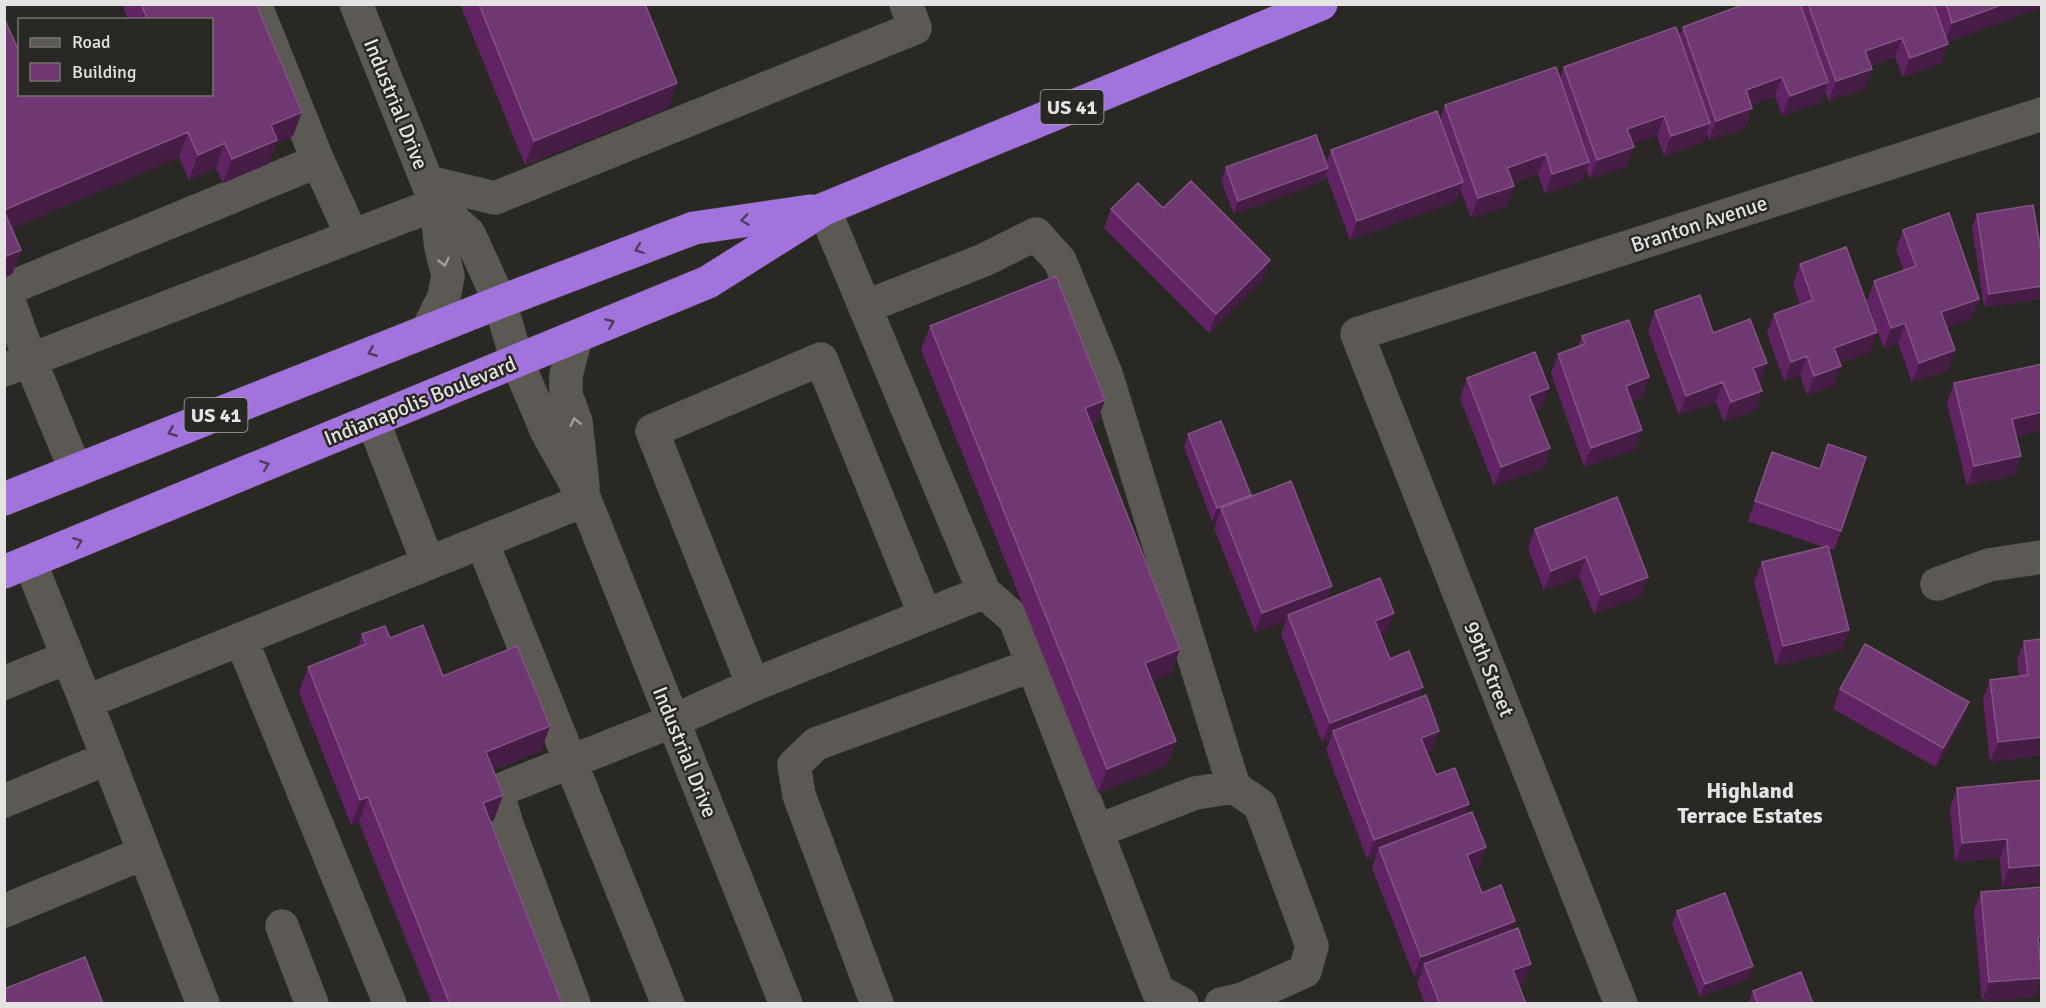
<svg xmlns="http://www.w3.org/2000/svg" width="2046" height="1008" viewBox="0 0 2046 1008" font-family="Signika,sans-serif">
<style>
.lines{fill:none;stroke-linecap:round;stroke-linejoin:round}
.minor-casing{stroke:#454340;stroke-width:34}
.highway-casing{stroke:#454340;stroke-width:34}
.minor{stroke:#5c5955;stroke-width:33}
.highway{stroke:#a273dd;stroke-width:33}
.wall{fill:#612364}
.shaded-wall{fill:#451d45}
.building{fill:#6f3872;stroke:#825383;stroke-width:1.5}
.oneway{stroke:#4e3e5c}
.oneway2{stroke:#a09e9b}
.labels{text-anchor:middle;dominant-baseline:central;stroke-width:5;stroke-linejoin:round;paint-order:stroke}
.shield{fill:#2a2824;stroke:#adaba8;stroke-width:1.5}
.shield-label{font-size:20px;font-weight:bold;fill:#e5e3e1}
.street-label{font-size:21px;fill:#e5e3e1;stroke:#2a2824}
.neighbourhood-label{font-size:22px;font-weight:bold;fill:#e5e3e1;stroke:#2a2824}
</style>
<rect width="100%" height="100%" fill="#2a2824"/>
<g class="lines">
<g class="minor-casing">
<path id="minor" d="M255,4L318,161
M356,4L436,204L441,247L448,276L444,297L427,331
M428,182L495,198L915,28L906,4
M436,204L469,234L500,302L517,361L547,432L585,500L786,1004
M865,307L984,260L1036,234L1060,261L1106,374L1234,787
M576,337L566,375V395L576,422L583,487
M4,370L436,204
M373,421L428,563
M76,471L30,360L5,290L318,161L352,236
M482,542L668,1004
M30,562L86,702L241,639L390,1004
M1937,584L1989,565L2042,557
M984,592L1015,619L1158,991L1182,1004
M241,639L585,500
M4,683L68,657
M753,685L652,431L821,359L925,615
M86,702L203,1004
M4,801L108,758
M1097,831L1195,793L1234,787L1260,805L1312,946L1305,971L1243,999L1221,1004
M4,911L144,853
M282,926L312,1004
M574,1004L506,822L497,791L673,721L753,685L984,592L824,209
M877,1004L799,795L794,765L816,744L1033,665
M1621,1004L1357,334L2042,114"/>
</g>
<g class="highway-casing">
<path id="highway" d="M4,499L500,302L694,228L811,211
M4,572L708,282L824,209L1321,4"/>
</g>
<use href="#minor" class="minor"/>
<use href="#highway" class="highway"/>
</g>
<path class="wall" d="M122,4H256L293,136L276,143L268,164L223,183L216,168L189,180L179,157L12,228L21,250L12,274L4,278V18L20,94L212,20H128Z
M460,4H645L668,108L525,165Z
M1745,4H2042V7L1948,42L1941,63L1903,77L1895,57L1870,66L1872,69L1865,88L1829,101L1825,91L1821,102L1782,116L1775,96L1751,105L1752,108L1745,128L1709,140L1707,133L1703,142L1664,156L1657,136L1633,144L1627,166L1590,179L1586,169L1582,181L1545,194L1538,174L1513,183L1514,186L1507,206L1471,218L1460,189L1456,201L1350,240L1326,175L1323,181L1234,214L1221,181L1226,167L1326,163L1331,150L1440,119L1445,105L1560,78L1564,67L1679,36L1683,27Z
M1111,209L1263,279L1209,333L1104,228Z
M1977,214L2042,258L2041,299L1984,307L1972,227Z
M1903,230L1979,299L1972,318L1947,327L1948,370L1912,382L1898,343L1884,348L1867,301L1874,281L1904,271L1896,249Z
M1800,264L1870,352L1839,363L1834,386L1807,395L1800,375L1784,381L1767,333L1774,314L1800,304L1793,284Z
M1655,311L1713,333L1760,382L1755,410L1724,422L1716,402L1679,415L1648,331Z
M930,326L1105,400L1096,424L1092,426L1180,649L1171,673L1152,681L1176,741L1167,765L1098,793L921,350Z
M1582,336L1649,377L1642,397L1631,401L1635,449L1584,467L1551,373L1558,354L1578,346Z
M1467,378L1542,408L1535,410L1550,448L1543,468L1494,486L1460,398Z
M1954,383L2042,430L2016,436L2021,456L2014,475L1967,486L1947,403Z
M1188,434L1250,497L1332,586L1327,599L1387,633L1381,635L1390,659L1418,698L1432,750L1427,752L1436,775L1469,804L1465,815L1486,847L1479,867L1473,869L1482,893L1511,930L1524,983L1518,985L1526,1004H1425L1417,983L1421,974L1414,976L1372,868L1376,856L1367,859L1326,750L1330,740L1322,742L1281,634L1286,621L1255,632L1214,528L1217,520L1212,521L1184,447Z
M1772,452L1841,531L1834,550L1828,548L1849,630L1842,649L1776,666L1754,582L1762,562L1824,547L1748,521Z
M1617,497L1641,596L1594,614L1579,577L1544,590L1528,549L1535,529Z
M362,634L390,638L443,676L550,726L541,751L493,770L494,820L490,821L562,1004H432L359,822L351,825L299,692L308,667L358,647Z
M2024,641L2042,755L1990,762L1983,699L1990,680L2019,676L2017,660Z
M1840,689L1961,722L1936,767L1833,709Z
M2042,780V883L2002,887L2000,858L1955,862L1950,808L1957,788Z
M1981,892L2040,955L2042,978L2034,997L1982,1002L1974,911Z
M1677,911L1753,966L1748,979L1700,997L1672,924Z
M1753,991L1813,1004H1748Z"/>
<path class="shaded-wall" d="M2004,4H2042V7L1945,43L1952,23Z
M1902,38L1895,57L1858,70L1865,51Z
M1948,44L1941,63L1903,77L1910,58Z
M1872,69L1865,88L1829,101L1836,81Z
M1782,77L1775,96L1739,109L1746,90Z
M1828,82L1821,102L1782,116L1790,96Z
M677,83L668,108L525,165L534,141Z
M1752,108L1745,128L1709,140L1716,121Z
M302,112L293,136L276,143L268,164L223,183L232,159L271,125Z
M1664,116L1657,136L1620,149L1627,129Z
M1710,123L1703,142L1664,156L1671,136Z
M188,132L179,157L4,231V210Z
M225,143L216,168L189,180L198,155Z
M1634,147L1627,166L1590,179L1597,160Z
M1546,154L1538,174L1500,187L1507,168Z
M1589,162L1582,181L1545,194L1552,174Z
M1328,168L1323,181L1234,214L1238,201Z
M1463,182L1456,201L1350,240L1357,221Z
M1514,186L1507,206L1471,218L1478,198Z
M21,250L12,274L4,278V257Z
M1270,260L1263,279L1209,333L1216,314Z
M2042,286L2041,299L1984,307L1989,294Z
M1979,299L1972,318L1934,332L1941,312Z
M1905,323L1898,343L1884,348L1891,328Z
M1877,332L1870,352L1827,367L1834,348Z
M1955,350L1948,370L1912,382L1919,363Z
M1807,356L1800,375L1784,381L1791,362Z
M1767,363L1760,382L1746,388L1753,368Z
M1841,366L1834,386L1807,395L1814,376Z
M1649,377L1642,397L1619,405L1626,386Z
M1723,382L1716,402L1679,415L1686,396Z
M1549,388L1542,408L1522,415L1529,396Z
M1762,391L1755,410L1724,422L1731,402Z
M1105,400L1096,424L1076,433L1085,408Z
M2042,412V430L2005,438L2012,419Z
M1642,430L1635,449L1584,467L1591,448Z
M1550,448L1543,468L1494,486L1501,467Z
M2021,456L2014,475L1967,486L1974,466Z
M1251,495L1246,508H1221L1217,520L1212,521L1217,508Z
M1586,557L1579,577L1544,590L1551,571Z
M1648,577L1641,596L1594,614L1601,595Z
M1332,586L1325,605L1288,615L1286,621L1255,632L1262,613Z
M1394,613L1387,633L1368,640L1375,621Z
M1849,630L1842,649L1776,666L1783,646Z
M1180,649L1171,673L1136,687L1145,663Z
M1423,687L1416,706L1333,731L1330,740L1322,742L1330,723Z
M1969,702L1961,722L1936,767L1943,748Z
M550,726L541,751L477,776L486,752Z
M1439,731L1432,750L1414,757L1421,738Z
M2042,737V755L1990,762L1998,742Z
M1176,741L1167,765L1098,793L1107,769Z
M503,795L494,820L474,828L483,803Z
M368,797L359,822L351,825L360,800Z
M1469,804L1462,823L1379,848L1376,856L1367,859L1374,840Z
M2007,839L2000,858L1955,862L1962,843Z
M1486,847L1479,867L1460,874L1467,855Z
M2042,865V883L2002,887L2009,868Z
M1515,921L1508,940L1424,964L1421,974L1414,976L1421,957Z
M2042,936V955L2031,956L2038,937Z
M1531,964L1524,983L1506,990L1513,970Z
M1753,966L1748,979L1700,997L1705,984Z
M2042,978L2034,997L1982,1002L1989,982Z"/>
<path class="building" d="M141,4H256L302,112L271,125L277,140L232,159L225,143L198,155L188,132L4,210V18L20,54V94H212V20H148Z
M479,4H645L677,83L534,141Z
M1745,4H1800L1828,82L1790,96L1782,77L1746,90L1752,108L1716,121L1683,27Z
M1808,4H1934L1948,44L1910,58L1902,38L1865,51L1872,69L1836,81Z
M1946,4H2004L1952,23Z
M1676,27L1710,123L1671,136L1664,116L1627,129L1634,147L1597,160L1564,67Z
M1556,67L1589,162L1552,174L1546,154L1507,168L1514,186L1478,198L1445,105Z
M1437,111L1463,182L1357,221L1331,150Z
M1316,135L1328,168L1238,201L1226,167Z
M1191,181L1270,260L1216,314L1111,209L1138,183L1163,208Z
M2033,205L2042,258V286L1989,294L1977,214Z
M4,211L21,250L4,257Z
M1949,213L1979,299L1941,312L1955,350L1919,363L1905,323L1891,328L1874,281L1916,266L1903,230Z
M1846,247L1877,332L1834,348L1841,366L1814,376L1807,356L1791,362L1774,314L1813,300L1800,264Z
M1056,276L1105,400L1085,408L1180,649L1145,663L1176,741L1107,769L930,326Z
M1700,295L1713,333L1750,319L1767,363L1753,368L1762,391L1731,402L1723,382L1686,396L1655,311Z
M1629,320L1649,377L1626,386L1642,430L1591,448L1558,354L1585,344L1582,336Z
M1535,352L1549,388L1529,396L1550,448L1501,467L1467,378Z
M2042,364V412L2012,419L2021,456L1974,466L1954,383Z
M1221,421L1251,495L1217,508L1188,434Z
M1828,444L1866,457L1841,531L1755,501L1772,452L1820,469Z
M1291,481L1332,586L1262,613L1221,508Z
M1617,497L1648,577L1601,595L1586,557L1551,571L1535,529Z
M1828,546L1849,630L1783,646L1762,562Z
M1380,578L1394,613L1375,621L1390,659L1409,651L1423,687L1330,723L1288,615Z
M423,625L443,676L517,646L550,726L486,752L503,795L483,803L562,1004H450L368,797L360,800L308,667L366,644L362,634L385,626L390,638Z
M2042,639V737L1998,742L1990,680L2028,675L2024,641Z
M1865,644L1969,702L1943,748L1840,689Z
M1426,695L1439,731L1421,738L1436,775L1455,768L1469,804L1374,840L1333,731Z
M2042,780V865L2009,868L2007,839L1962,843L1957,788Z
M1472,812L1486,847L1467,855L1482,893L1501,885L1515,921L1421,957L1379,848Z
M2042,887V936L2038,937L2042,978L1989,982L1981,892Z
M1725,893L1753,966L1705,984L1677,911Z
M1518,928L1531,964L1513,970L1526,1004H1440L1424,964Z
M85,957L103,1004H4V989Z
M1801,972L1813,1004H1758L1753,991Z"/>
<defs><path id="oneway-chevron" d="M-2-3.5L2.5 0L-2 3.5" fill="none" stroke-width="1.6" stroke-linecap="round" stroke-linejoin="round" transform="scale(1.5)"/></defs>
<g class="oneway">
<use href="#oneway-chevron" transform="translate(745 220) rotate(172)"/>
<use href="#oneway-chevron" transform="translate(639 249) rotate(159)"/>
<use href="#oneway-chevron" transform="translate(610 323) rotate(-23)"/>
<use href="#oneway-chevron" transform="translate(372 352) rotate(158)"/>
<use href="#oneway-chevron" transform="translate(172 432) rotate(158)"/>
<use href="#oneway-chevron" transform="translate(265 465) rotate(-22)"/>
<use href="#oneway-chevron" transform="translate(78 542) rotate(-22)"/>
</g>
<g class="oneway2">
<use href="#oneway-chevron" transform="translate(444 262) rotate(77)"/>
<use href="#oneway-chevron" transform="translate(575 422) rotate(-103)"/>
</g>
<g class="labels">
<g class="shield">
<rect x="1040.5" y="90" width="63" height="34" rx="4.5"/>
<rect x="184.5" y="398" width="63" height="34" rx="4.5"/>
</g>
<g class="shield-label">
<text x="1072" y="107">US 41</text>
<text x="216" y="415">US 41</text>
</g>
<g class="street-label">
<text transform="translate(396 104) rotate(68)">Industrial Drive</text>
<text transform="translate(1699 224) rotate(-18)">Branton Avenue</text>
<text transform="translate(420 401) rotate(-22)">Indianapolis Boulevard</text>
<text transform="translate(1489 669) rotate(68)">99th Street</text>
<text transform="translate(685 752) rotate(68)">Industrial Drive</text>
</g>
<g class="neighbourhood-label">
<text x="1750" y="790">Highland<tspan x="1750" dy="25">Terrace Estates</tspan></text>
</g>
</g>
<rect width="2046" height="1008" fill="none" stroke="#e5e3e1" stroke-width="12"/>
<rect x="18" y="18" width="195" height="78" fill="#2a2824" stroke="#757370" stroke-width="1.5"/>
<rect x="30" y="38" width="30" height="9" fill="#5c5955" stroke="#757370" stroke-width="1.5"/>
<text x="72" y="48" font-size="18" fill="#e5e3e1">Road</text>
<rect x="30" y="63" width="30" height="18" fill="#6f3872" stroke="#757370" stroke-width="1.5"/>
<text x="72" y="78" font-size="18" fill="#e5e3e1">Building</text>
</svg>
